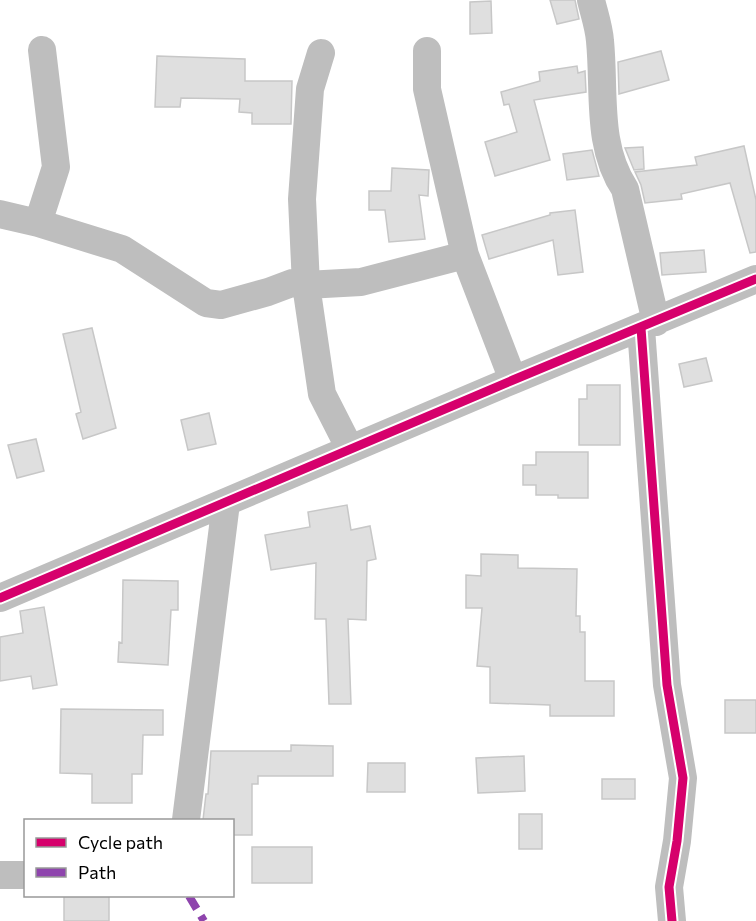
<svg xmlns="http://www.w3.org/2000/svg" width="756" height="921" viewBox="0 0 756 921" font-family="Commissioner,sans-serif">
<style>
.building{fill:#dfdfdf;stroke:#c7c7c7;stroke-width:1.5}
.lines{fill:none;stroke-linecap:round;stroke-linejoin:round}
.minor{stroke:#bebebe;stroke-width:28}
.quiet{stroke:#8e44ad;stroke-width:8;stroke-dasharray:15 8;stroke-linecap:butt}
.cycleway-casing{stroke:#fff;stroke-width:13}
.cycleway{stroke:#d6006c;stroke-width:9}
</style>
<rect width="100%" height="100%" fill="#fff"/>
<path class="building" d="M550,0H575L579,19L557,24Z
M491,1L492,33L470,34V2Z
M661,51L669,80L619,94L618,62Z
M157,56L245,59V81H292L291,124H252V113L239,112L240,99L181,98L180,107H155Z
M577,66L578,73L585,71L586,92L534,100L550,160L495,176L485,142L517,132L509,104L504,105L501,92L540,81L539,72Z
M744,146L756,200V252L750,253L730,183L681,194L682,199L645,203L641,185L635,172L697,165L695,157Z
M643,147L644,169L634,170L625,148Z
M592,150L599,176L567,180L563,154Z
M392,168L429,170L428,196L419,195L425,239L389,242L385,210H369V191H391Z
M575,210L583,272L558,275L553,240L489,259L482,235L550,215V213Z
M704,250L706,272L662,275L660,253Z
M92,328L116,428L83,439L76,414L81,412L63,334Z
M706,358L712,381L684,387L679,364Z
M587,385H620V445H579V399H587Z
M209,413L216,444L188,450L181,420Z
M36,439L44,471L17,478L8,445Z
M536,452H588V498H558V495H536V485H523V465H536Z
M347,505L351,530L370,526L376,559L367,561L366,620L348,619L351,704H329L326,619H315L316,563L271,570L265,535L310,527L308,512Z
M481,554L518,555V568L577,569L576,616H580V632H585V681H614V716H550V705L490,703V667L477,666L482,608H466V575L481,576Z
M123,580L178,581V610H171L168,665L118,662L119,642L122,643Z
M44,607L57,685L33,689L31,676L0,681V637L23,633L20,611Z
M725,700H756V733H725Z
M61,709L163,710V735H143L142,774H132V803H92V774L60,773Z
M291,745L333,746V776H258V784H252V835H232V820H203L206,794H208L211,751H291Z
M524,756L525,791L478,793L476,758Z
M368,763H405V792H367Z
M602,779H635V799H602Z
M519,814H542V849H519Z
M252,847H312V883H252Z
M64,896H109V921H64Z"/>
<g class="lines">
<path class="minor" d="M591,0C594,13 599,27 600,41C605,91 596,146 625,189L656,322
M427,51V89L465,255L513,380
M321,53L310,89L302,199L306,285L322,394L350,449
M0,214L38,223L122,249L206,303L221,305L268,292L292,283L306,285L361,282L465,255
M38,223L56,167L42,50
M641,328L667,685L683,778L677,841L669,887L672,921
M0,598L513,380L756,279
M186,820L226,503
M0,875H26"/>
<path class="quiet" d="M189,896L204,921"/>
<g class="cycleway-casing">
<path id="cycleway" d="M641,328L667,685L683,778L677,841L669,887L672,921
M0,598L513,380L756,279"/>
</g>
<use href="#cycleway" class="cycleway"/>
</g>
<rect x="24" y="819" width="210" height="78" fill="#ffffff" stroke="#999999" stroke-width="1.5"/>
<rect x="36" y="838" width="30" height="9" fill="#d6006c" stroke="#999999" stroke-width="1.5"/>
<text x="78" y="849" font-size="18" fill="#000000">Cycle path</text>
<rect x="36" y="868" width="30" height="9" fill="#8e44ad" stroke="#999999" stroke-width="1.5"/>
<text x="78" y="879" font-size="18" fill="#000000">Path</text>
</svg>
